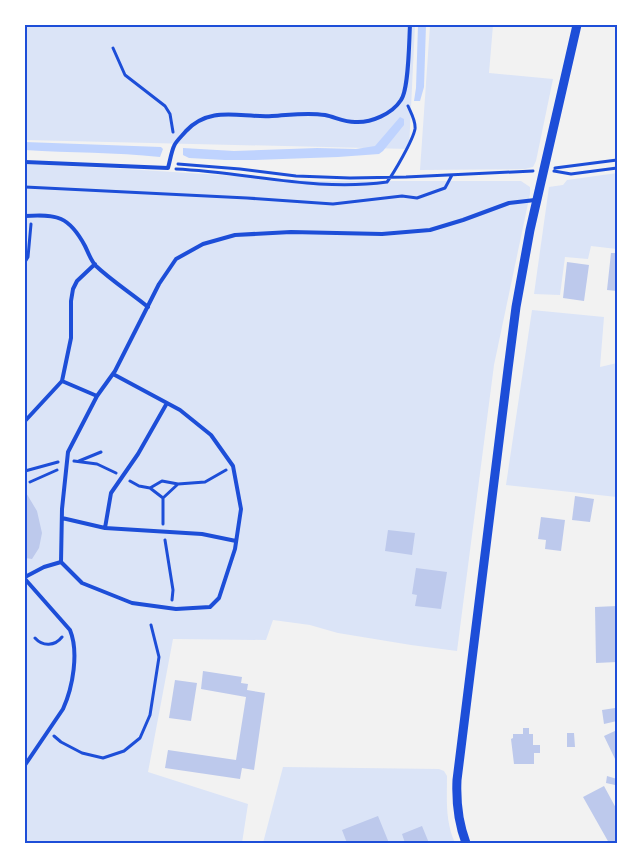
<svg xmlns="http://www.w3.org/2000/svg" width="642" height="868" viewBox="0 0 642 868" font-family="'Crimson Pro',serif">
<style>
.green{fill:#dbe4f7}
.water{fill:#bfd3fe}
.building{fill:#bdc9ec}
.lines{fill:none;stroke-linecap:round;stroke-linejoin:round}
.path{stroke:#1d4ed8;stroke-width:3}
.service{stroke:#1d4ed8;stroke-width:4}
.tertiary{stroke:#1d4ed8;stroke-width:9}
.neatline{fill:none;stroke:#1d4ed8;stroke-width:2}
</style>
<rect width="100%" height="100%" fill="#f2f2f2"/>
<path class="green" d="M25,25H415L409,149L25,140Z
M430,25H493L489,73L553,79L536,161L533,167L525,169L420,170Z
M25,164L126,169L316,181H521L530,187V194L494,365L457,651L411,645L338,633L310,625L273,620L266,640L173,639L148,772L248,804L242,843H25Z
M617,173V249L591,246L588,259L565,257L560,295L534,294L549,187L563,185L567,180Z
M532,310L604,317L600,367L617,363V497L506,485Z
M283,767L439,769L444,771L447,776C447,799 445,821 455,843H263Z"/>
<path class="water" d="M418,25H426L424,87L420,101H414L416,88Z
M400,117L404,119V125L383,151L379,154L338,157L255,160H225L189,158L183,155V148L234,151L317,148L356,149L375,146Z
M25,142L161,147L163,149L160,157C116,152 70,153 25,150Z"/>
<path class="building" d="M611,253H617V291L607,290Z
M567,262L589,265L584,301L563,298Z
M25,491L37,511L42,533L39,548L32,559L25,558Z
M575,496L594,499L590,522L572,520Z
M541,517L565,520L561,551L545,549L546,540L538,539Z
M388,530L415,533L412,555L385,551Z
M416,568L447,572L441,609L415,606L417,595L412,594Z
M617,606V662L596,663L595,607Z
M203,671L242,677L241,683L248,684L247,690L265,693L254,770L242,768L240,779L165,768L168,750L236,760L246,697L201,689Z
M175,680L197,683L191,721L169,718Z
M615,708L617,721L604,724L602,710Z
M523,728H529V734H533V745H540V753H534V764H514L511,739L513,738V734H523Z
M617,730V760L616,761L604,736Z
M567,733H574L575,747H567Z
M607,776L617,779L615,785L606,783Z
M604,786L617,810L616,843H609L583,797Z
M378,816L389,843H347L342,830Z
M422,826L429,843H405L402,834Z"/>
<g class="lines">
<path class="path" d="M113,48L125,75L165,106L170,114L173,132
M178,164L240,169L296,176L350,178L406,177L533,171
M555,168L617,160
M176,169C247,172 315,192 387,182C394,173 413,140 415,129C416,121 411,113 408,106
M554,171L571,174L617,168
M25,187L247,198L333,204L402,196L417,198L445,188L452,175
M25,262L28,257L31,224
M74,461L97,464L116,473
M79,461L101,452
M25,471L58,462
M130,481L139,486L150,488L163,498V524
M30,482L57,470
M150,488L162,481L178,484
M163,498L178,484L205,482L226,470
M165,540L173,590L172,600
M35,638C43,647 55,646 62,637
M54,736L61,742L82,753L103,758L124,751L140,738L150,715L159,657L151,625"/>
<path class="service" d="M25,162L168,168C170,161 171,153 174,146C176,141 182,136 186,131C211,105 240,118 272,116C290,115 307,112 325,115C335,117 344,122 355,122C371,123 392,114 401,100C409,89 409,40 410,25
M25,216C57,214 69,216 85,246C88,252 91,261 96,266C112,281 131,293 148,307
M95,264L77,281L73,289L71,301V338L62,381L97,396
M113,374L180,410L211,435L233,466L241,509L235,549L219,598L210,607L176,609L132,603L82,583L61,562L62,509L68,452L97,396L115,371L159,284L176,259L203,244L235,235L291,232L382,234L430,230L463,220L509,203L535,200
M25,421L62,381
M62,518L105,528L111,493L138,454L167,403
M105,528L202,534L236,541
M25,577L44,567L61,562
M25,579L70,630C79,652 73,687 63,709L25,765"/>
<path class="tertiary" d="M466,843C458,822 456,802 457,780L508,369L516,307L530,230L577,25"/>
</g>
<rect width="642" height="868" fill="none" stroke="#ffffff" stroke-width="52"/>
<rect x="26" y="26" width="590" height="816" class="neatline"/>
</svg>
